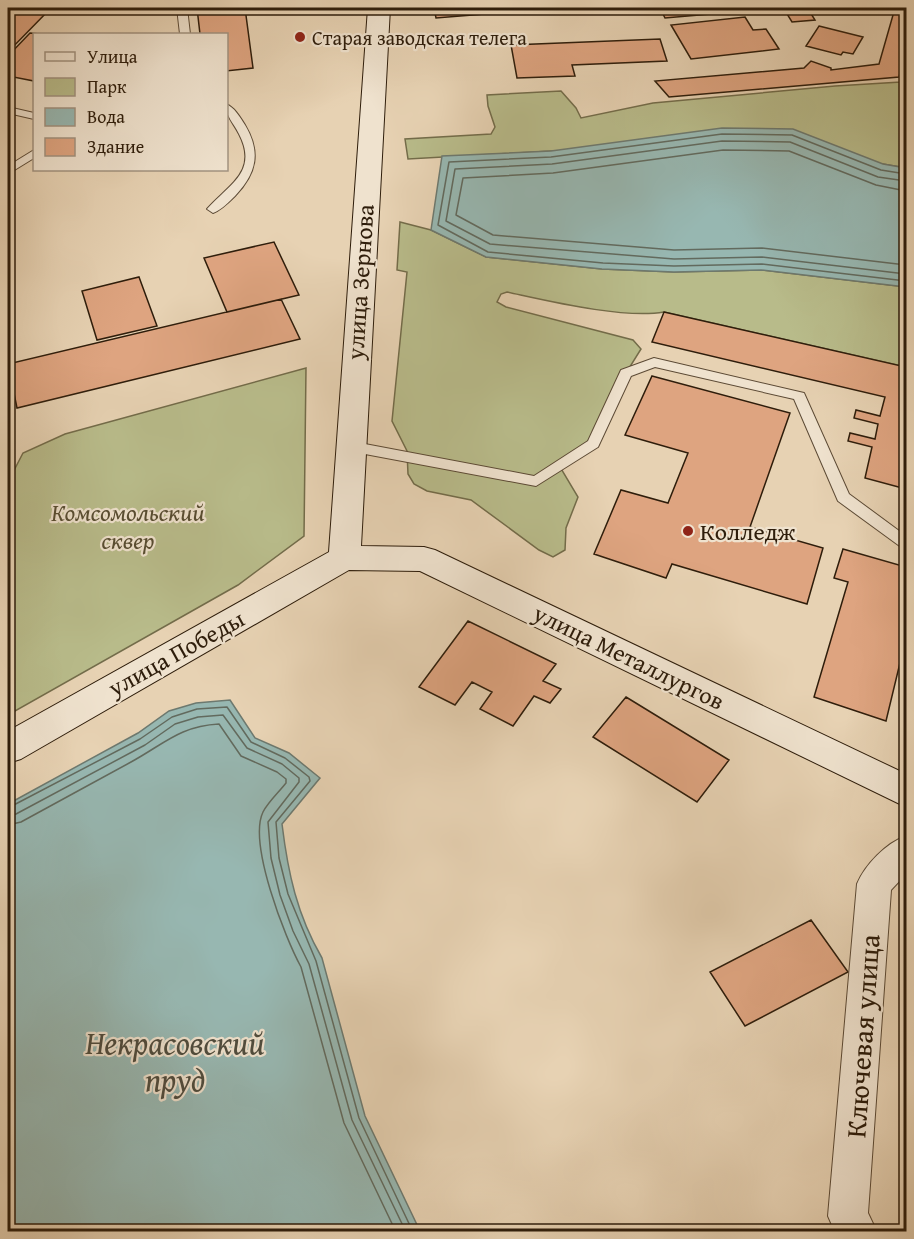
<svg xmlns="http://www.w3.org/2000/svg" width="914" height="1239" viewBox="0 0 914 1239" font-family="'Gentium Book Plus',serif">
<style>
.green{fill:#b8bb8a;stroke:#736c4a;stroke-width:1.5}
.water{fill:#97b7b1;stroke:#6d796f;stroke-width:1.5}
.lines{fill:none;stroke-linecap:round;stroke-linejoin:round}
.shore{stroke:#626a5e;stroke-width:1.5}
.building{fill:#dea480;stroke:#2e1d0b;stroke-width:1.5}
.lane-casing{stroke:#5c4a35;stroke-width:2}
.street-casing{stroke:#5c4a35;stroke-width:2}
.secondary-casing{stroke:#2e1d0b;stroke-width:2}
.lane{fill:#efe2ce;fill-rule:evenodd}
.street{fill:#efe2ce;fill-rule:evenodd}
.secondary{fill:#efe2ce;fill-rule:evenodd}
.poi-dot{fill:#8f2418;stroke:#efe2ce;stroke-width:2}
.labels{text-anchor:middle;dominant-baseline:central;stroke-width:4.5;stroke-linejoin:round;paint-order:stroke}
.far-poi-label{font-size:20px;fill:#2e1d0b;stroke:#efe2ce;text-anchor:start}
.street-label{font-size:24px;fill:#2e1d0b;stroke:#efe2ce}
.park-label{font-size:24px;font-style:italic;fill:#574c31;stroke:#efe2ce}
.poi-label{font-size:24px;fill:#2e1d0b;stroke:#efe2ce;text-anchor:start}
.near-street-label{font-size:28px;fill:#2e1d0b;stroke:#efe2ce}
.near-water-label{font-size:32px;font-style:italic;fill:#4e4b3d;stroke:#efe2ce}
</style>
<rect width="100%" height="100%" fill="#e7d2b3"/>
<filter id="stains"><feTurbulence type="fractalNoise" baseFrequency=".00333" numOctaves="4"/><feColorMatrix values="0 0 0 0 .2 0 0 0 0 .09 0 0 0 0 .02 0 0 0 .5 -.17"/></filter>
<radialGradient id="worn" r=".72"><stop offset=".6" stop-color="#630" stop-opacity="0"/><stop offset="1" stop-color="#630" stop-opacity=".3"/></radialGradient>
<path class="green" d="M906,76V168L883,164L551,151L408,159L405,139L491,134L495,127L488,106L487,95L561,91L576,108L581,118L653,103L835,86L901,82Z
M400,222L431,230L486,257L602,269L674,272L761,270L906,287V367L664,312C623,319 549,301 507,292L501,294L497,302L506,307L633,340L641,349L626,373L605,427L560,467L578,497L566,528L565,550L553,557L539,550L471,500L427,491L414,484L408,474L407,451L392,421L407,272L397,270Z
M306,368L304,536L238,585L8,715V482L23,453L65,434Z"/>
<path class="water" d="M722,128L793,129L883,164L906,168V287L761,270L674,272L602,269L486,257L431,230L442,156L551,151Z
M230,700L255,738L289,753L320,778L282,824C288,873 297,915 322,958L365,1116L420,1231H8V804L138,733L169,711L196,703Z"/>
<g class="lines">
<path class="shore" d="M906,174L881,170L792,135L722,134L551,157L449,162L438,225L488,252L603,263L674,266L762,264L906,281
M906,181L878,177L790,142L722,141L552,164L455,169L446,221L490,244L674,259L762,257L906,274
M906,191L876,185L789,151L723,150L553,173L463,178L456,215L493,235L674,250L762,248L906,265
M8,808L140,739L172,717L197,709L227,707L251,742L285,758L309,777L310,781L276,822L279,858L288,894L316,961L359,1118L413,1232
M8,816L16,814L145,745L175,724L198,717L223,715L247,748L282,764L299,778V782L268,822L271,858L280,895L293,931L309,964L352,1120L406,1232
M8,825L21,822C58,802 94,782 131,762C164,744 180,726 219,724L241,756L277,772L286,779V783C279,792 268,802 263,812C248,843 285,938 301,967L344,1123L396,1232"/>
</g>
<path class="building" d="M8,8H27L48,11L8,52Z
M197,8H245L253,68L226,71V34H200Z
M434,8H523L524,11L436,18Z
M660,8H730L733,12L665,18Z
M895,8L906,9V48L899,77L669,97L655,81L804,68L811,61L831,68V70L879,64Z
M810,12L815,20L792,22L787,14Z
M745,17L753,30L766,29L779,49L691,59L671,25Z
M819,26L863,37L853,54L843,52L841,55L806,46Z
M30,33L40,34H34V81L8,76V56Z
M660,39L667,61L572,65L575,76L517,78L511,45Z
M274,242L299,295L227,312L204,258Z
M139,277L157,326L97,340L82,291Z
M281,299L300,339L17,408L8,364Z
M664,312L906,367V489L865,478L872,447L848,441L850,433L875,439L878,424L854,418L856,410L880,416L885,397L652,342Z
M652,376L790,413L750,527L823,548L807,604L672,564L666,578L594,554L621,490L668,503L688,453L625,435Z
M843,549L906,567V638L886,721L814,697L848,582L834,578Z
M468,621L556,664L543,681L561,689L550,703L534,696L513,726L480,709L492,692L472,682L455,705L419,687Z
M626,697L729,760L697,802L593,737Z
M811,920L848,972L745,1026L710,972Z"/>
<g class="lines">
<g class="lane-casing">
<path id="lane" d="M177,8H187L190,34H180Z
M226,104C234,107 240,117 245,125C261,152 257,173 235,196C229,202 221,210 213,213L207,209C228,185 259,172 239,134C233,122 226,117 226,104Z
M8,107L34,113V119L8,113Z
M34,150V158L8,174V166Z
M654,358L804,393L849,494L906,536V548L901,547L838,501L794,399L655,367L631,376L598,447L536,486L349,451L342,446L349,441L534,476L588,441L621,370Z"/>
</g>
<g class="street-casing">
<path id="street" d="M906,836V874L891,890L868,1213L877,1232H835L828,1216L857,884C865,865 886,843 906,836Z"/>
</g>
<g class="secondary-casing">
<path id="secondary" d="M368,8H390L361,546L424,547L435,550L906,774V807L420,571L349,570L21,759L8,763V731L329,552Z"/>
</g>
<use href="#lane" class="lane"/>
<use href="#street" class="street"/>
<use href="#secondary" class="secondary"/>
</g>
<g class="poi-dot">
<circle cx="300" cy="37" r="6"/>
<circle cx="688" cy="531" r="6"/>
</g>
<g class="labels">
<g class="far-poi-label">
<text x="312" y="37">Старая заводская телега</text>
</g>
<g class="street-label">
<text transform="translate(360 282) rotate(-86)">улица Зернова</text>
<text transform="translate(176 653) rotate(-29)">улица Победы</text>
<text transform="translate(629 657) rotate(26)">улица Металлургов</text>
</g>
<g class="park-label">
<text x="128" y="512">Комсомольский<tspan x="128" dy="28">сквер</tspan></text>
</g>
<g class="poi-label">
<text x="700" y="531">Колледж</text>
</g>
<g class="near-street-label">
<text transform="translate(862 1036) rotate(-86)">Ключевая улица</text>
</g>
<g class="near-water-label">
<text x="175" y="1042">Некрасовский<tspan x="175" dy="37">пруд</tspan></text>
</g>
</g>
<rect width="914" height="1239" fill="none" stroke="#e7d2b3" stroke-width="30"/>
<rect x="9" y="9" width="896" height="1221" fill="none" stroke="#2e1d0b" stroke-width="3"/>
<rect x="15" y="15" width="884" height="1209" fill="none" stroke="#2e1d0b" stroke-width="1.5"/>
<rect x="33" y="33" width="195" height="138" fill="#efe2ce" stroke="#a29380" stroke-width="1.5"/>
<rect x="45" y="52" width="30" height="9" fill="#efe2ce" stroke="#a29380" stroke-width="1.5"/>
<text x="87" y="63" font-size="18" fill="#2e1d0b">Улица</text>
<rect x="45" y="78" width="30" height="18" fill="#b8bb8a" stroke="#a29380" stroke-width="1.5"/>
<text x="87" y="93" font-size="18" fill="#2e1d0b">Парк</text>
<rect x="45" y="108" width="30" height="18" fill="#97b7b1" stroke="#a29380" stroke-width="1.5"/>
<text x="87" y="123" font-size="18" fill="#2e1d0b">Вода</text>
<rect x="45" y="138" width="30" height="18" fill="#dea480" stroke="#a29380" stroke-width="1.5"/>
<text x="87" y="153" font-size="18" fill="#2e1d0b">Здание</text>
<rect width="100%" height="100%" filter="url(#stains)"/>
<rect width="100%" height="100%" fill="url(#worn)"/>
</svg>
